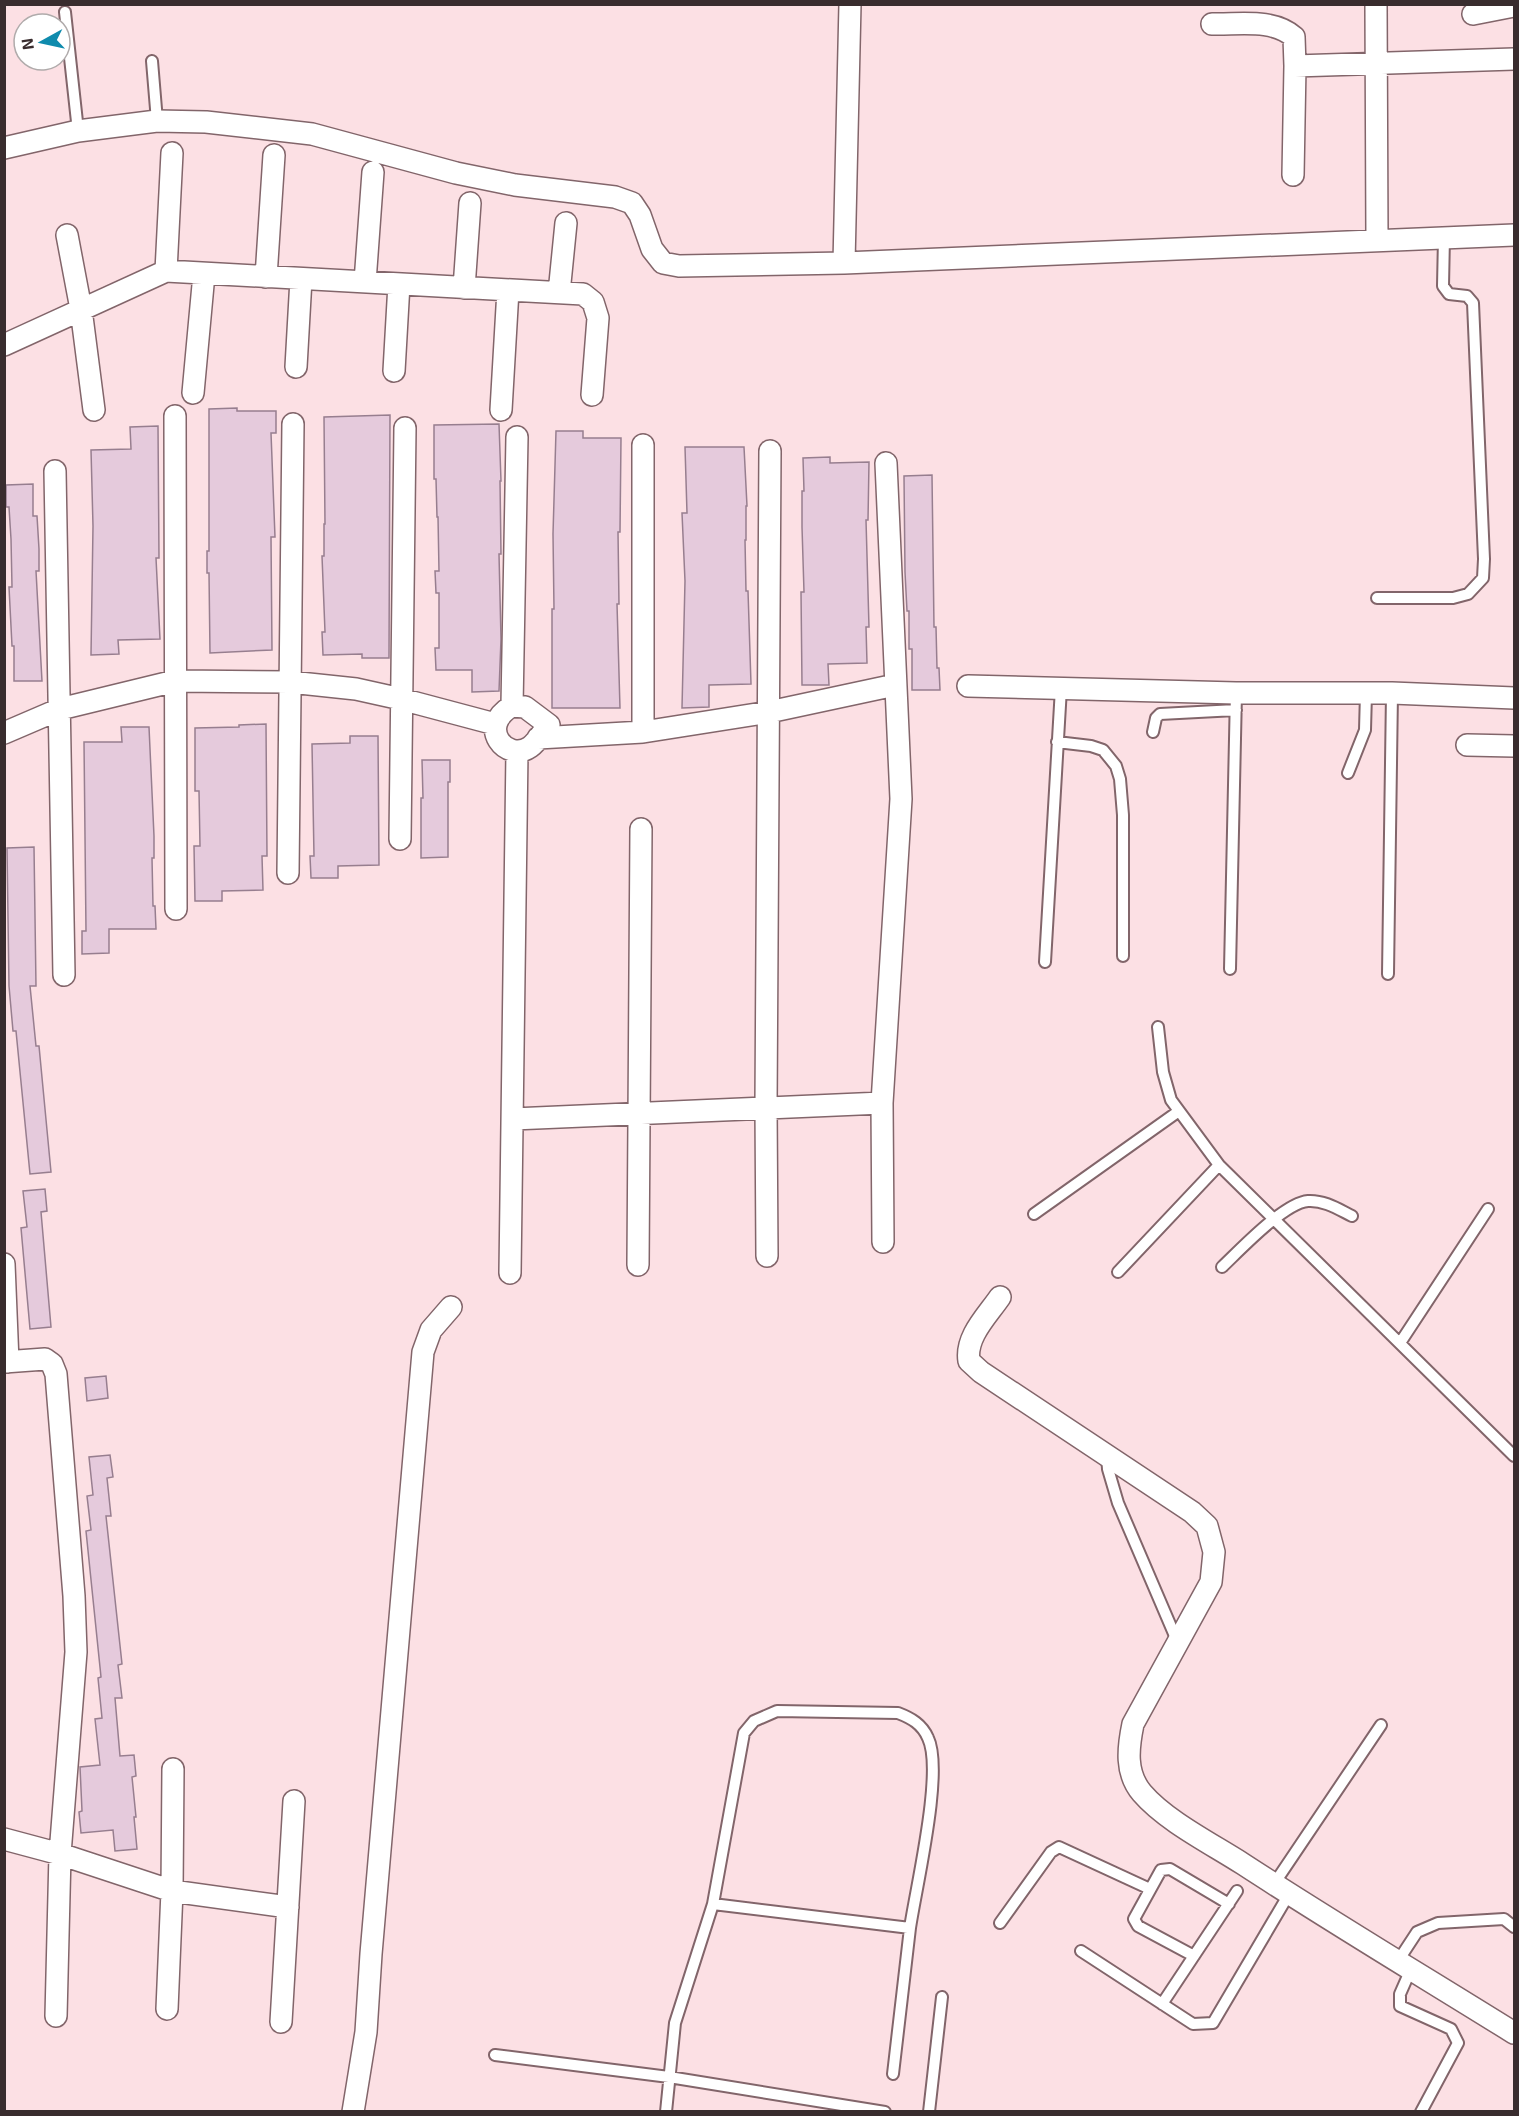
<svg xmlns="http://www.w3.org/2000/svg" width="1519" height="2116" viewBox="0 0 1519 2116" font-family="'Exo 2',sans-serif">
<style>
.building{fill:#e5cadc;stroke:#977e8f;stroke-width:1.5}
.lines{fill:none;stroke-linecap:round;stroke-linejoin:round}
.service-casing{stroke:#82656a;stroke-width:14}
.minor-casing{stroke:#82656a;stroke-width:24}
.service{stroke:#fff;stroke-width:10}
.minor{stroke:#fff;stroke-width:21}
</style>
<rect width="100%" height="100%" fill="#fce0e4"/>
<path class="building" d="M237,408V411H276V433H271L275,537H271L272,650L210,653L209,573H207V551H209V409Z
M390,415L389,658H362V654L323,655L322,632H325L322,556H324V524H325L324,417Z
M499,424L501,481H500L501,554H499L501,639L499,691L472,692V670H436L435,648H439V593H436L435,571H439L438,517H437L436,479H434V425Z
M158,426L159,558H156L160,639L118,640L119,654L91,655L93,526L91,450L131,449L130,427Z
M556,431H583V438H621L620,532H618L619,604H617L620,708H552V609H554L553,534Z
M685,447H744L747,506H746V540H745L746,591H748L751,684L709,685V707L682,708L685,581L682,513H687Z
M830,457V463L869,462L868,520H866L869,627H866L867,663L828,664L829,685H802L801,592H804L802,527V491H804L803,458Z
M932,475L934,627H936L937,668H939L940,690H912V649H909V611H907L905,572L904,476Z
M33,484V516H37L39,549V571H36L42,681H14V646H12L9,587H12L11,539L9,507H6V485Z
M266,724L267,856H262L263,890L222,891V901H195L194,846H200L199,791H195V728L239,727V725Z
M121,727H149L154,836V858H152L153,906H155L156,929H109V953L82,954V931H86L84,742H122Z
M350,736H378L379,865L338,866V878H311L310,856H314L312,744L350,743Z
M422,760H450V782H448V857L421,858V798H423Z
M34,847L36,986H30L36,1046H39L51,1172L30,1174L16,1031H13L9,986L7,848Z
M45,1189L47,1211L41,1212L51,1327L30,1329L21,1228L27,1227L23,1191Z
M106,1376L108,1398L87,1401L85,1378Z
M110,1455L113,1477L107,1478L111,1516H106L122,1664L118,1665L122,1698H115L120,1756L134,1755L136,1776L132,1777L136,1817H134L137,1849L115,1851L113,1830L81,1833L79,1812L82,1811L80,1767L100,1765L95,1719L102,1718L98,1678L101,1677L86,1531L91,1530L87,1496L93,1495L89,1457Z"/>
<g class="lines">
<g class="service-casing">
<path id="service" d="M65,12L78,131
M152,61L157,121
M1377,598H1453L1468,594L1483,578L1484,559L1473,303L1467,296L1449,294L1443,286L1444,237
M1153,732L1156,718L1160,714L1236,710
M1057,742L1091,746L1103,750L1116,766L1120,779L1123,815V956
M1348,773L1365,730L1366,693
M1045,962L1061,688
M1230,969L1236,693
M1388,974L1392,693
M1158,1027L1163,1072L1171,1100L1219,1165L1514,1456
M1034,1214L1179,1111
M1222,1267C1240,1250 1284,1203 1308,1201C1324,1200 1338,1209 1352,1216
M1118,1272L1219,1165
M1400,1343L1488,1209
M1107,1456L1108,1469L1118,1503L1178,1643
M1274,1884L1381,1725
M713,1904L744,1733L754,1721L777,1711L898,1713C911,1718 922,1724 928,1738C944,1771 916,1887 910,1928C904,1976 899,2025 893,2074
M1000,1923L1051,1852L1059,1847L1150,1889
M1081,1951L1193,2024L1213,2023L1289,1894
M1194,1956L1138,1926L1134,1919L1161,1870L1170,1869L1229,1904
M1398,1961L1417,1932L1438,1923L1504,1919L1514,1927
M1411,1969L1400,1994V2006L1451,2029L1458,2043L1421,2112
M1162,2004L1237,1891
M495,2055L669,2077L885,2112
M666,2112L675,2023L713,1904L910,1928
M929,2112L942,1997"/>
</g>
<g class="minor-casing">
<path id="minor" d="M1376,4L1377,240
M1473,14L1514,6
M1212,24C1238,25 1273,18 1294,37L1295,66L1514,59
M4,148L78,131L157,121L206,122L312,134L456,173L515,185L615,197L632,203L640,215L652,249L663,263L679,266L844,263L1514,235
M1293,175L1295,66
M67,235L81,309L94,410
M844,263L850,4
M166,271L172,153
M266,277L274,155
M365,282L373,172
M464,288L470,203
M559,293L566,223
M4,345L166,271L583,294L593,302L598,318L592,395
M296,367L301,279
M394,371L399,284
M193,393L204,274
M501,410L508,290
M175,416L176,909
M643,445V732
M55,471L64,975
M968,686L1236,693H1392L1514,698
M512,706L517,437
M512,706L525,707L549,725C543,732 537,742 530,747C507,763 476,727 512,706Z
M4,733L60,709L175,681L290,682L356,689L401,699L495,724
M538,738L643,732L769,712L895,685
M1467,745L1514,746
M400,839L405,428
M288,873L293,424
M513,1119L882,1103
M883,1242L882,1103L901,799L886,463
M767,1256L766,1107L770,451
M4,1264L8,1362
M638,1265L641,829
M510,1273L517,751
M1000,1297C987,1316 965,1337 969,1361L981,1372L1192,1512L1207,1526L1214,1552L1211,1582L1133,1724C1128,1748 1125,1773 1142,1793C1166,1821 1212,1844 1243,1864C1332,1922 1424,1977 1514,2033
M4,1362L45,1359L52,1364L56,1374L74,1596L76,1652L60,1854L56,2016
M4,1839L60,1854L172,1891L288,1907
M167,2009L172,1891L173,1769
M281,2022L294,1801
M353,2112L366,2032L371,1954L423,1352L431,1330L451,1307"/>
</g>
<use href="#service" class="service"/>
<use href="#minor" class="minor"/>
</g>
<rect width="1519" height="2116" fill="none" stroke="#392c2e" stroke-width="12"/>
<g transform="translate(42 42) rotate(262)"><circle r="28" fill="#ffffff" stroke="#b0abab" stroke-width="1.5"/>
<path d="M0-4.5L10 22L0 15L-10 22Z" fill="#0f8bad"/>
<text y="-9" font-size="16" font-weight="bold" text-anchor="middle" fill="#392c2e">N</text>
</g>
</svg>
